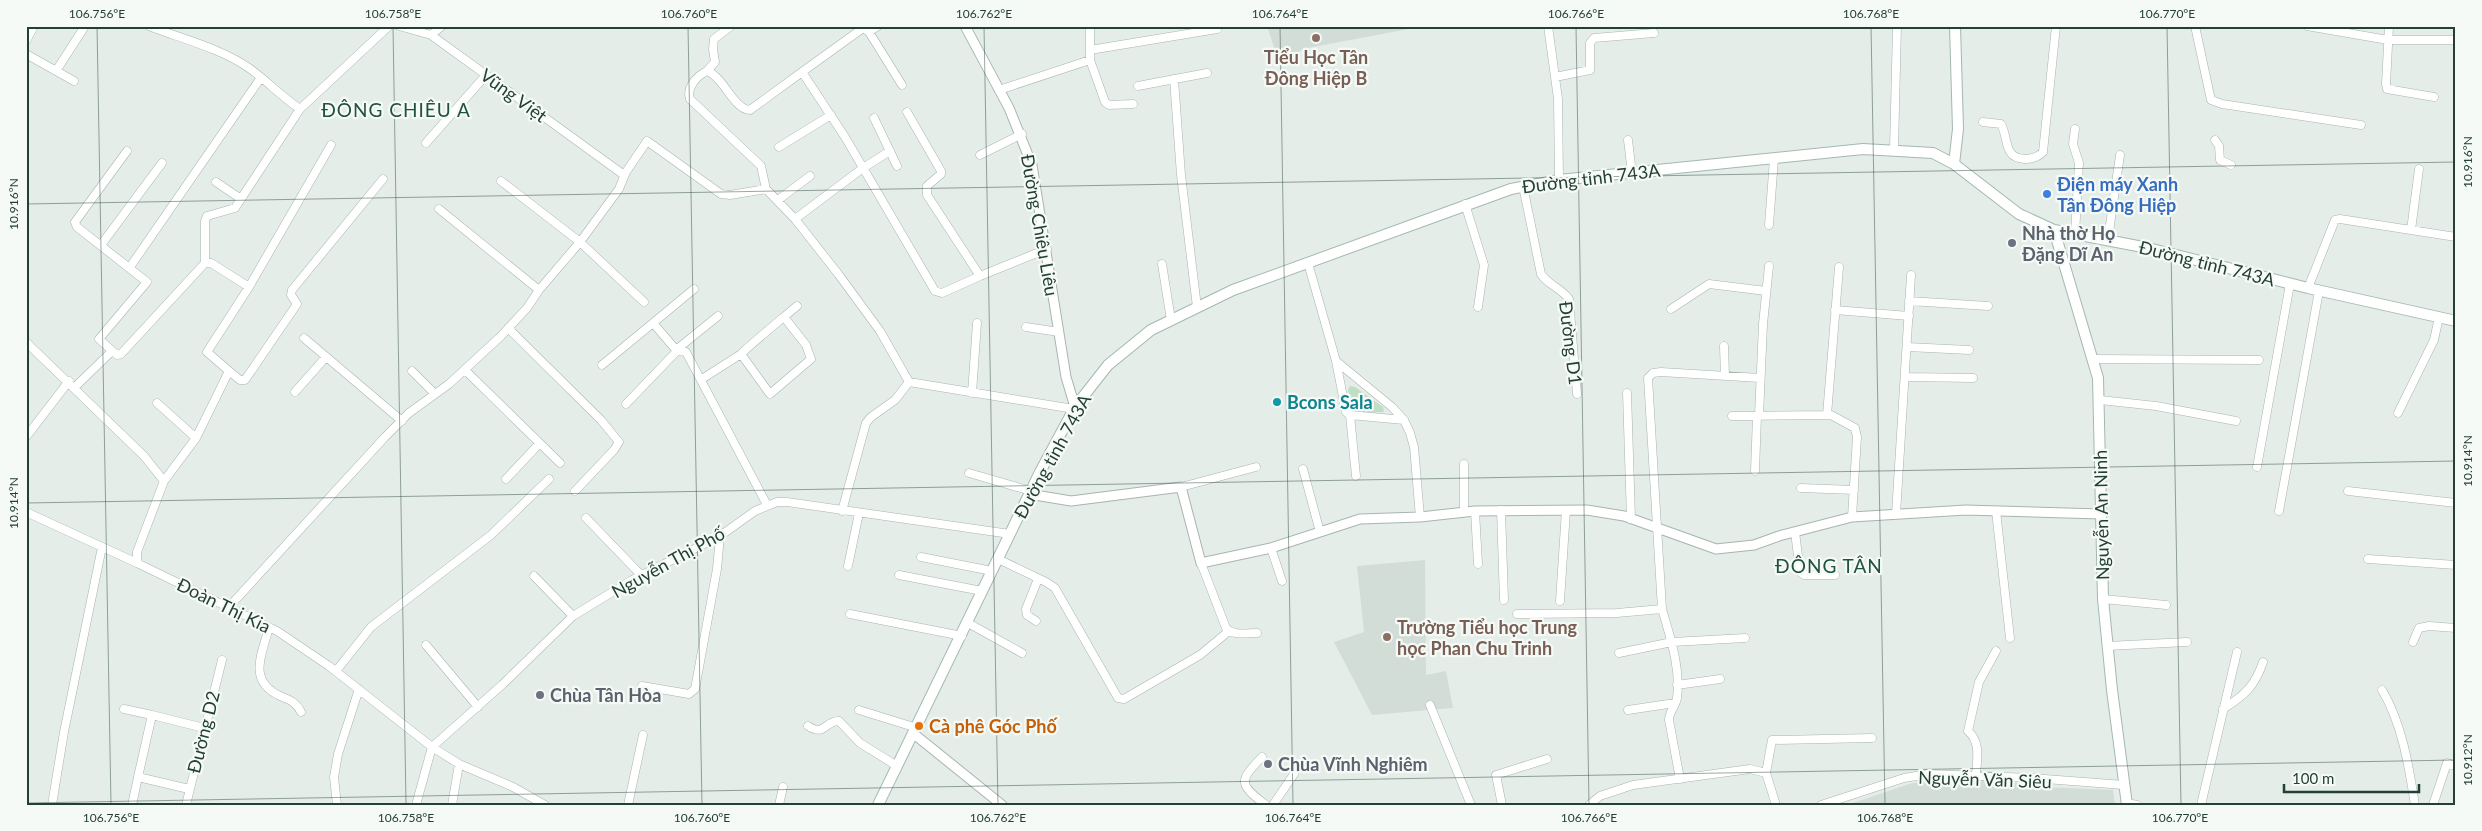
<svg xmlns="http://www.w3.org/2000/svg" width="2482" height="831" viewBox="0 0 2482 831" font-family="Lato,sans-serif">
<style>
.built{fill:#d3ddd7}
.grass{fill:#bfdec4}
.lines{fill:none;stroke-linecap:round;stroke-linejoin:round}
.minor-casing{stroke:#a7b5af;stroke-width:9}
.tertiary-casing{stroke:#a7b5af;stroke-width:11}
.secondary-casing{stroke:#a3b9af;stroke-width:12}
.minor{stroke:#fff;stroke-width:8}
.tertiary{stroke:#fff;stroke-width:9}
.secondary{stroke:#fff;stroke-width:10}
.ticks{fill:none;stroke:#243f35;stroke-width:1;stroke-opacity:0.45}
.education-dot{fill:#8d6e63;stroke:#f5faf7;stroke-width:2}
.shop-dot{fill:#3f7fe0;stroke:#f5faf7;stroke-width:2}
.worship-dot{fill:#6b7280;stroke:#f5faf7;stroke-width:2}
.culture-dot{fill:#0f9aa8;stroke:#f5faf7;stroke-width:2}
.food-dot{fill:#e8710a;stroke:#f5faf7;stroke-width:2}
.labels{text-anchor:middle;dominant-baseline:central;stroke-width:4.5;stroke-linejoin:round;paint-order:stroke}
.education-label{font-size:18px;font-weight:bold;fill:#785e54;stroke:#f5faf7}
.street-label{font-size:18px;fill:#243f35;stroke:#f5faf7}
.shop-label{font-size:18px;font-weight:bold;fill:#366cbe;stroke:#f5faf7;text-anchor:start}
.worship-label{font-size:18px;font-weight:bold;fill:#5b616d;stroke:#f5faf7;text-anchor:start}
.culture-label{font-size:18px;font-weight:bold;fill:#0d838f;stroke:#f5faf7;text-anchor:start}
.food-label{font-size:18px;font-weight:bold;fill:#c56008;stroke:#f5faf7;text-anchor:start}
.neighbourhood-label{font-size:19px;letter-spacing:1px;fill:#215140;stroke:#f5faf7}
.neatline{fill:none;stroke:#243f35;stroke-width:2}
.ticks-label{font-size:12px;text-anchor:middle;fill:#243f35}
</style>
<rect width="100%" height="100%" fill="#e5ede9"/>
<path class="built" d="M1267,26H1419V27L1303,49L1280,66Z
M1425,560L1426,675L1446,671L1453,708L1372,715L1334,642L1364,632L1357,566Z
M1938,778L2007,781L2043,787L2113,790L2115,805H1847L1909,784Z"/>
<path class="grass" d="M1350,386L1355,387L1383,407L1384,412L1360,413L1353,409L1348,390Z"/>
<g class="lines">
<g class="minor-casing">
<path id="minor" d="M149,26C182,39 220,48 249,68C267,81 282,97 300,109L235,208L207,216L205,221V263
M399,26L431,35L624,175
M1090,26V60L1105,102L1109,105L1133,104
M1548,26L1558,99L1559,180
M2195,26L2211,100L2222,104L2361,125
M2307,26L2388,40H2456
M2389,26L2386,84L2387,89L2434,97
M869,32L878,26
M431,35L442,26
M26,41L34,26
M1090,50L1217,29
M26,54L74,81
M56,71L85,26
M707,71L715,62L713,49L714,39L731,26
M802,72L750,110C734,110 723,76 707,71C697,76 686,87 690,99L761,166L766,189L795,219L839,275L880,331L909,382L1074,409
M1555,77L1590,70V43L1594,38L1654,33
M1174,79L1181,175L1197,307
M902,85L869,32L863,28L802,72L845,137L935,291L942,293L980,276
M1138,86L1207,73
M999,90L1090,60
M300,109L389,26
M907,112L941,171V174L927,186V195L980,276L1047,249
M874,118L897,166
M1983,122L2001,124C2009,139 2003,158 2025,159C2033,159 2038,157 2043,152L2056,26
M2075,129L2073,144L2079,163L2075,234
M1628,140L1632,173
M2215,140L2219,146L2220,160L2231,165
M426,143L486,75
M779,147L831,115
M1894,149L1897,26
M127,151L75,222L77,227L147,282L99,339L117,355L121,354L205,263H211L249,287
M980,155L1022,134
M501,181L580,242L644,302
M216,182L241,199
M1523,186L1541,274C1548,285 1561,288 1569,299L1577,394
M778,200L810,176
M1465,204L1484,265L1478,307
M439,209L539,290
M795,219L863,168L890,151
M1769,225L1774,159
M2411,230L2419,169
M2108,239L2120,155
M101,245L162,163
M1308,263L1336,361L1392,407L1404,420L1410,433L1414,447L1420,517
M1162,264L1171,320
M130,267L260,79
M2308,288L2335,220L2340,219L2456,237
M1909,301L1988,306
M1671,309L1709,284L1766,291
M1835,310L1909,316
M784,317L806,345L811,359L770,394L741,354C759,337 778,322 797,306
M653,323L694,289
M1026,327L1059,332
M508,328L601,420L619,442L614,450L575,491
M304,338L402,421
M26,342L144,456L164,481L137,552V563L277,631L329,666L432,747L459,764L513,787L545,805
M1724,346L1725,376
M1907,347L1969,350
M676,350L718,316
M2092,359L2259,360
M1336,361L1346,412L1350,415L1404,420
M602,365L653,323L677,351
M465,370L560,463
M229,371L207,352L249,287L331,145
M412,371L435,394
M1905,377L1973,378
M702,379L741,354
M75,387L112,351
M295,392L326,357
M972,393L977,323
M1627,393L1631,519
M2100,400L2156,406L2236,421
M157,403L196,438
M626,404L677,351L686,352L767,505
M2398,413L2434,340L2439,317
M1350,415L1356,476
M1827,415L1839,267
M1732,416L1831,415L1855,428L1857,437L1852,517
M1759,416L1763,324L1769,266
M26,437L69,381
M2257,467L2290,284
M1303,469L1320,532
M1755,471L1757,416
M969,473L1031,491
M506,479L539,444
M164,481L196,438L229,371L240,380H245L297,304L291,295L292,290L383,179
M1181,487L1256,467
M1801,488L1854,490
M2348,491L2456,503
M1501,510L1504,600
M842,511L866,423L871,417L895,400L909,382
M1475,511L1478,564
M1996,511L2010,638
M2279,511L2319,291
M26,512L137,563
M1464,512V464
M1896,514L1911,275
M586,518L641,575
M1795,532L1800,572L1804,575H1835
M1271,548L1282,581
M921,557L992,571
M998,559L1046,582L1055,588L1118,698L1124,699L1200,655L1229,631
M2368,559L2456,565
M1201,563L1226,628C1233,636 1247,633 1257,633
M848,566L859,513
M899,575L982,591
M534,576L573,616
M2103,599L2166,605
M1560,601L1566,510
M228,608L385,437L409,413L449,384L501,336L527,308L539,290L580,242L619,189L626,172L647,141L721,194L730,195L766,189
M850,614L962,636
M1517,614L1617,613L1662,609
M1036,621L1027,615L1026,609L1038,579
M968,623L1022,653
M269,627C262,655 247,680 280,696C290,700 296,702 301,712
M2413,642L2419,628L2429,626L2456,628
M426,645L478,707
M2107,646L2187,642
M1619,653L1672,642L1745,638
M336,671L371,627L491,535L549,479
M1677,685L1720,679
M642,686L689,694L695,689L717,569L720,536
M2382,690C2402,723 2409,767 2415,805
M1430,705L1471,805
M124,709L152,715
M2223,709C2245,695 2255,686 2263,662
M859,710L917,728
M1628,710L1675,703
M808,726C825,737 824,721 839,721L860,743L897,766
M1262,757C1239,781 1238,784 1266,805
M1766,773L1772,740L1872,738
M1976,775C1977,759 1981,742 1968,731L1979,682L1996,651
M138,777L152,715L204,728
M1680,779L1669,720C1669,711 1676,706 1677,698C1681,668 1670,637 1662,609L1648,378L1653,373L1661,372L1760,378
M2127,803L2137,805
M52,805L64,732L102,547
M132,805L138,777L189,789
M186,805L222,660
M337,805L334,777L338,754L359,689
M416,805L432,747L503,684L573,616L632,580L720,536L755,511L777,502H787L1010,534
M452,805L459,764
M628,805L643,735
M779,805L783,787
M1273,805L1294,774
M1502,805L1496,775L1547,759
M1589,805L1600,796L1633,785L1750,769L1766,773L1776,805
M1821,805L1904,778L1928,774L2031,778L2124,785
M2201,805L2237,652
M2433,805L2447,763L2456,766"/>
</g>
<g class="tertiary-casing">
<path id="tertiary" d="M965,26L1009,108L1032,165L1066,377L1075,407
M1029,494L1071,501L1181,487L1201,563L1271,548L1360,519L1420,517L1475,511L1587,510L1624,516L1716,549L1754,545L1779,536L1852,517L1966,510L2101,514
M914,734L1002,805"/>
</g>
<g class="secondary-casing">
<path id="secondary" d="M1954,164L1958,129L1955,26
M2054,230L2098,378L2103,599L2112,690L2127,805
M878,805L1040,472L1075,407L1108,365L1151,330L1233,290L1511,189L1559,180L1863,149L1933,153L1954,164L2019,214L2054,230L2148,248L2308,288L2456,321"/>
</g>
<use href="#minor" class="minor"/>
<use href="#tertiary" class="tertiary"/>
<use href="#secondary" class="secondary"/>
</g>
<path class="ticks" d="M97,26L111,805M393,26L406,805M688,26L702,805M984,26L998,805M1280,26L1293,805M1576,26L1589,805M1871,26L1885,805M2167,26L2181,805M26,204L2456,162M26,503L2456,461M26,803L2456,760"/>
<g class="education-dot">
<circle cx="1316" cy="38" r="5"/>
<circle cx="1387" cy="637" r="5"/>
</g>
<circle class="shop-dot" cx="2047" cy="194" r="5"/>
<g class="worship-dot">
<circle cx="2012" cy="243" r="5"/>
<circle cx="540" cy="695" r="5"/>
<circle cx="1268" cy="764" r="5"/>
</g>
<circle class="culture-dot" cx="1277" cy="402" r="5"/>
<circle class="food-dot" cx="919" cy="726" r="5"/>
<g class="labels">
<g class="education-label">
<text x="1316" y="57">Tiểu Học Tân<tspan x="1316" dy="21">Đông Hiệp B</tspan></text>
<text x="1397" y="627" text-anchor="start">Trường Tiểu học Trung<tspan x="1397" dy="21">học Phan Chu Trinh</tspan></text>
</g>
<g class="street-label">
<text transform="translate(514 95) rotate(36)">Vũng Việt</text>
<text transform="translate(1591 178) rotate(-7)">Đường tỉnh 743A</text>
<text transform="translate(1040 225) rotate(80)">Đường Chiêu Liêu</text>
<text transform="translate(2207 263) rotate(14)">Đường tỉnh 743A</text>
<text transform="translate(1571 343) rotate(83)">Đường D1</text>
<text transform="translate(1052 456) rotate(-61)">Đường tỉnh 743A</text>
<text transform="translate(2101 515) rotate(-91)">Nguyễn An Ninh</text>
<text transform="translate(668 562) rotate(-29)">Nguyễn Thị Phố</text>
<text transform="translate(224 605) rotate(26)">Đoàn Thị Kia</text>
<text transform="translate(203 732) rotate(-76)">Đường D2</text>
<text transform="translate(1985 779) rotate(2)">Nguyễn Văn Siêu</text>
</g>
<g class="shop-label">
<text x="2057" y="184">Điện máy Xanh<tspan x="2057" dy="21">Tân Đông Hiệp</tspan></text>
</g>
<g class="worship-label">
<text x="2022" y="233">Nhà thờ Họ<tspan x="2022" dy="21">Đặng Dĩ An</tspan></text>
<text x="550" y="695">Chùa Tân Hòa</text>
<text x="1278" y="764">Chùa Vĩnh Nghiêm</text>
</g>
<g class="culture-label">
<text x="1287" y="402">Bcons Sala</text>
</g>
<g class="food-label">
<text x="929" y="726">Cà phê Góc Phố</text>
</g>
<g class="neighbourhood-label">
<text x="396" y="109">ĐÔNG CHIÊU A</text>
<text x="1829" y="565">ĐÔNG TÂN</text>
</g>
</g>
<rect width="2482" height="831" fill="none" stroke="#f5faf7" stroke-width="55"/>
<path d="M2284 784v8h135v-8" fill="none" stroke="#243f35" stroke-width="2.5"/>
<text x="2292" y="784" font-size="15" fill="#243f35" stroke="#f5faf7" stroke-width="4" paint-order="stroke">100 m</text>
<rect x="28" y="28" width="2426" height="776" class="neatline"/>
<g class="ticks-label">
<text x="97" y="18">106.756°E</text>
<text x="393" y="18">106.758°E</text>
<text x="689" y="18">106.760°E</text>
<text x="984" y="18">106.762°E</text>
<text x="1280" y="18">106.764°E</text>
<text x="1576" y="18">106.766°E</text>
<text x="1871" y="18">106.768°E</text>
<text x="2167" y="18">106.770°E</text>
<text transform="translate(2468 162) rotate(-90)" y="4">10.916°N</text>
<text transform="translate(14 204) rotate(-90)" y="4">10.916°N</text>
<text transform="translate(2468 461) rotate(-90)" y="4">10.914°N</text>
<text transform="translate(14 503) rotate(-90)" y="4">10.914°N</text>
<text transform="translate(2468 760) rotate(-90)" y="4">10.912°N</text>
<text x="111" y="822">106.756°E</text>
<text x="406" y="822">106.758°E</text>
<text x="702" y="822">106.760°E</text>
<text x="998" y="822">106.762°E</text>
<text x="1293" y="822">106.764°E</text>
<text x="1589" y="822">106.766°E</text>
<text x="1885" y="822">106.768°E</text>
<text x="2180" y="822">106.770°E</text>
</g>
</svg>
